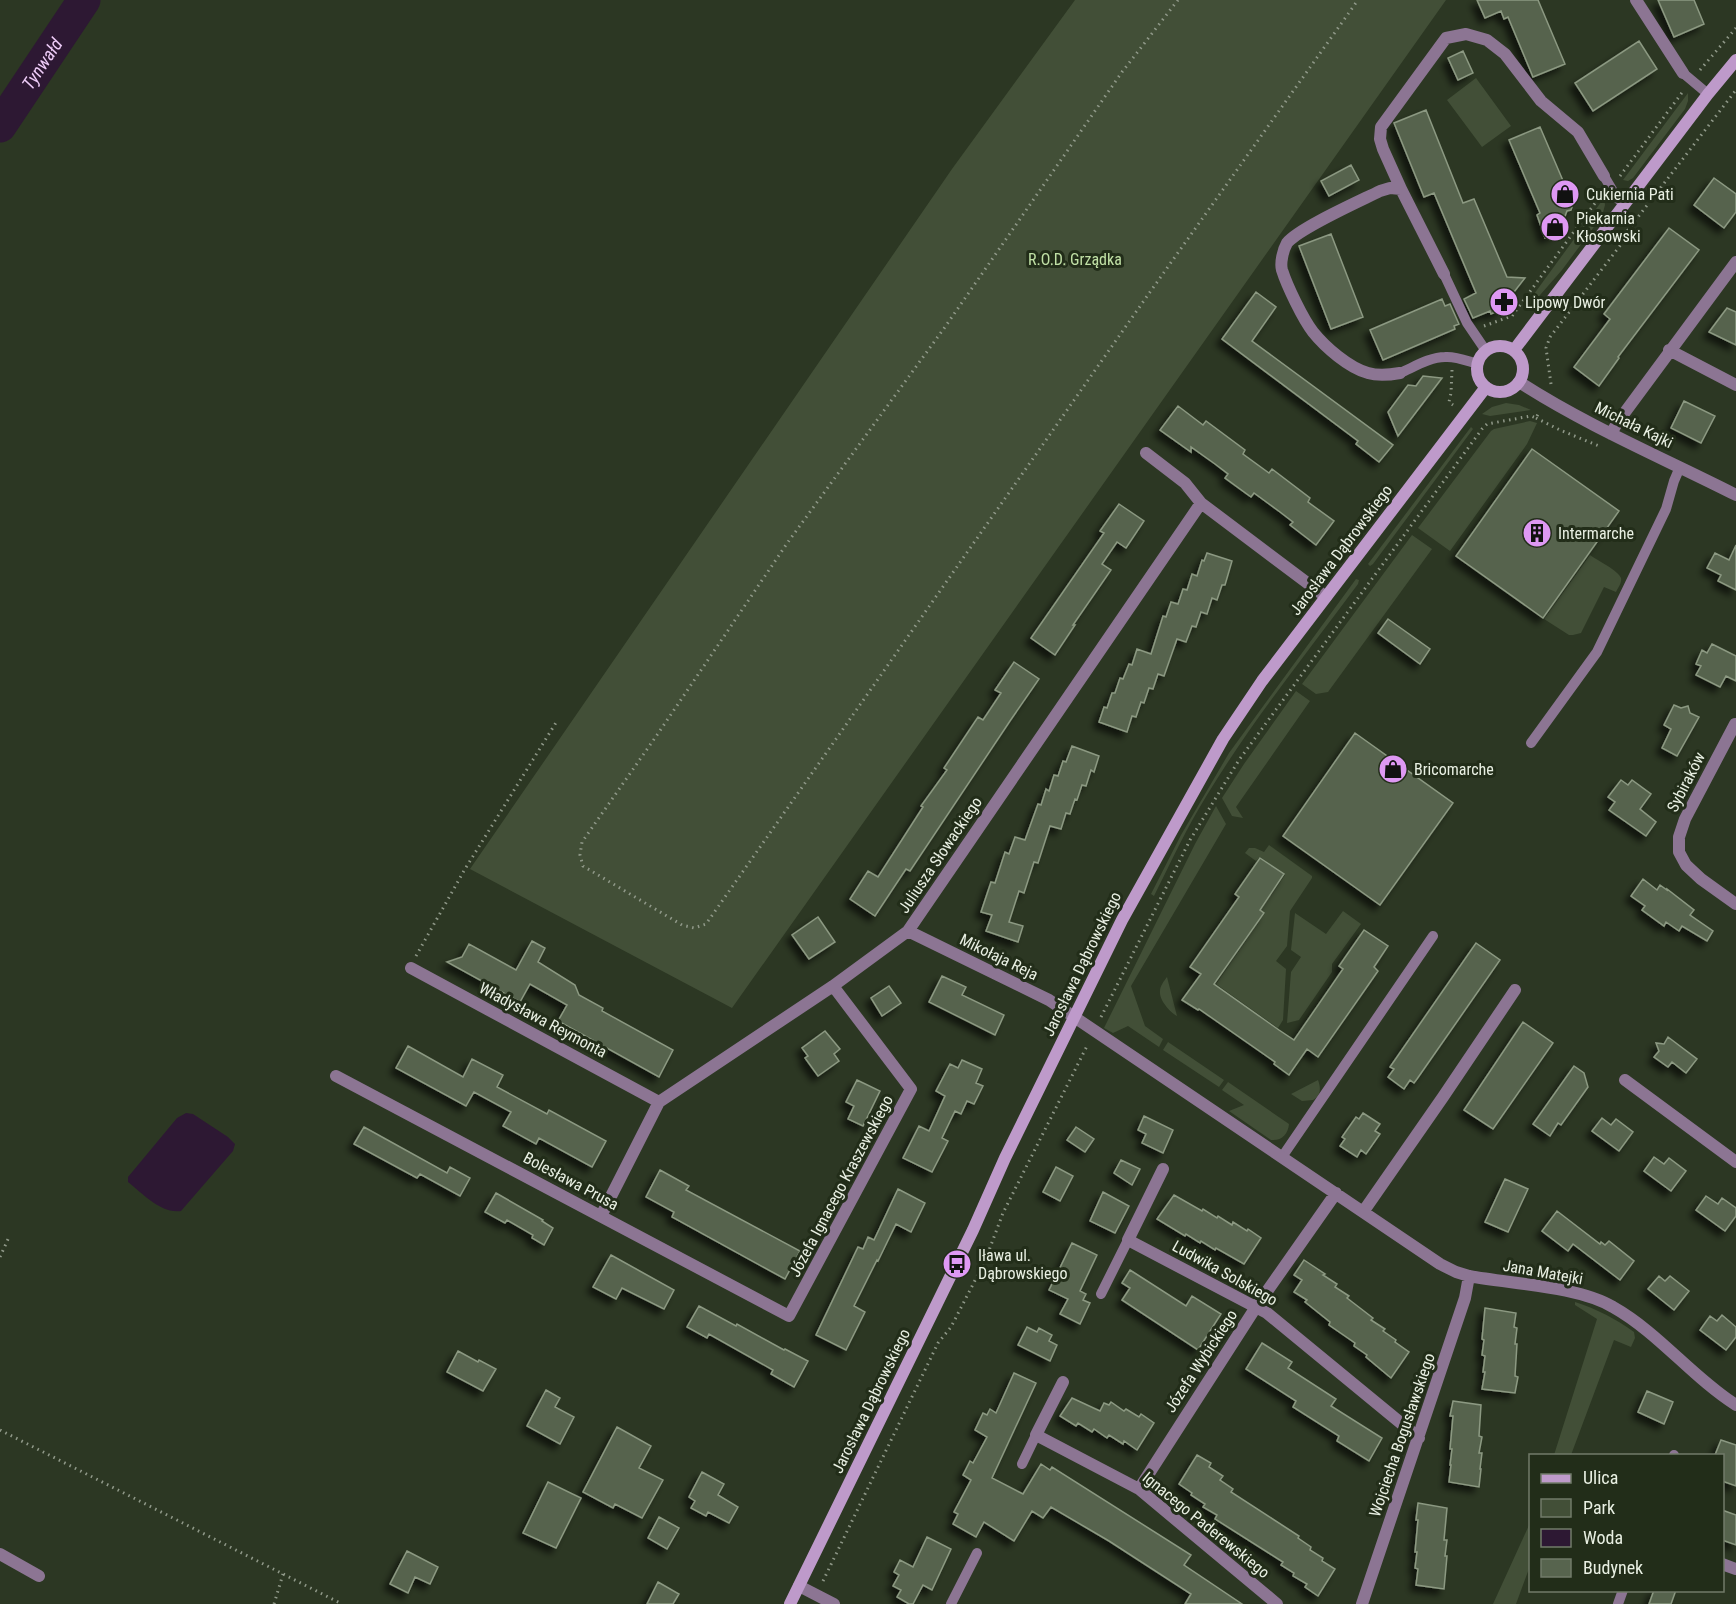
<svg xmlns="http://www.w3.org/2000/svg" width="1736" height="1604" viewBox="0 0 1736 1604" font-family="'Roboto Condensed',sans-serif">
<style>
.green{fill:#424f37}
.water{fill:#2d1833}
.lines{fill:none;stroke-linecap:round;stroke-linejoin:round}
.river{stroke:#2d1833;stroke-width:33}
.building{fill:#57644e;stroke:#8c9982;stroke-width:1.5;filter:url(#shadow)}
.path{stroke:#909989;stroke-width:3;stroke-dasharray:1.5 4.5;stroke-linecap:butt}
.lane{stroke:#8c7593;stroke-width:10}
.street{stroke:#8c7593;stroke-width:12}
.secondary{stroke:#be9aca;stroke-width:12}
.labels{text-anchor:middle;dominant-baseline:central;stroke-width:6;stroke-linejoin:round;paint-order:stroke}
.poi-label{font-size:16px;fill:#e9f0e3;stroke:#222d19;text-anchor:start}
.park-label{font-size:16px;fill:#c0e0a5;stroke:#222d19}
.street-label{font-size:16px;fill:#e9f0e3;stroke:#222d19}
.water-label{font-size:18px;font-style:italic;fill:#eeccf8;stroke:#222d19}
</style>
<defs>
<filter id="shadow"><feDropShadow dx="-5.5" dy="5.5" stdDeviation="3" flood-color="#0009"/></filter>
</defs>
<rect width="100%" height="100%" fill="#2c3723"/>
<path class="green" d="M1075,0H1446L732,1008L470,869L952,169Z
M1476,78L1511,126L1482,147L1447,100Z
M1688,93V101L1685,109L1633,178L1628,181L1623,180Z
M1604,198L1605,205L1602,216L1562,270L1526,311V305Z
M1506,403L1519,405L1531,410L1490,416L1482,414L1492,407Z
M1530,421L1537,423L1527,444L1450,551L1418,528L1491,431L1494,429Z
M1471,427L1473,429L1373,564L1370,566L1368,564Z
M1412,535L1432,549L1328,692L1316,694L1302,684Z
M1590,555C1597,560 1619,571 1621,578C1622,583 1618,588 1616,592L1604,587L1581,633L1573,635H1569L1544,619Z
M1356,579L1359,580L1358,584C1307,653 1252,721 1207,795C1187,827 1171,862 1154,896L1151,894L1181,835L1229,753Z
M1296,691L1310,701L1236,807L1243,818L1232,816L1222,798L1244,764Z
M1216,806L1226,824L1131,986L1145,1026L1163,1039L1159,1047L1128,1026L1113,1033L1104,1028L1195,844Z
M1269,845L1312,876V878L1290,911L1287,946L1276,961L1286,969L1283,1020L1278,1028L1216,984L1265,913L1261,910L1285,875L1260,857L1256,861L1245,853L1249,848H1255L1264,852Z
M1343,911L1361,924L1332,964V972L1299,1020L1287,1023L1291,972L1301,957L1291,950L1295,913L1326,934Z
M1167,977L1177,1016C1170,1012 1159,1000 1160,991C1160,986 1164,981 1167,977Z
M1168,1042L1224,1080L1219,1087L1163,1050Z
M1318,1080C1321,1088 1321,1095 1313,1100L1302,1101L1291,1094Z
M1228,1082L1289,1124C1288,1134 1282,1141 1271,1140L1229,1111L1244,1105L1222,1090Z
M1575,1302C1597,1309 1616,1319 1634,1332L1635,1338L1631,1347L1614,1340L1571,1455H1554L1597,1319L1575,1305Z
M1530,1523V1566L1516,1604H1493Z"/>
<path class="water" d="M186,1113L193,1114L228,1137L235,1144L233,1151L181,1211C161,1214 142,1193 128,1182V1177L177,1118Z"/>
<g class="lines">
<path class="river" id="s1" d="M0,126L84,0"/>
</g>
<path class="building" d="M1477,0H1538L1565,64L1533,77L1508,17L1504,19L1501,11L1485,18Z
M1658,0H1694L1704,24L1674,37Z
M1639,41L1657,69L1593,111L1575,83Z
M1463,51L1473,73L1458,80L1448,58Z
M1426,110L1463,203L1474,199L1507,277L1525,278L1500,310L1491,314L1490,311L1473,318L1464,299L1476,293L1434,193L1424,197L1394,123Z
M1540,127L1573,204L1571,210L1567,211L1559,232L1545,238L1537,215L1540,213L1509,140Z
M1351,165L1359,180L1329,196L1321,181Z
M1714,178L1736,194V212L1724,228L1694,205Z
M1669,228L1699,250L1618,357L1619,358L1599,386L1574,367L1610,319L1604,314Z
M1331,234L1363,317L1331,329L1299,246Z
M1256,292L1276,307L1252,341L1393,445L1379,462L1356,444L1358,441L1222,339Z
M1442,299L1445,306L1450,304L1459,324L1454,326L1455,329L1383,360L1370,330Z
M1727,308L1736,312V345L1709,332Z
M1423,376L1442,378L1398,436L1388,412L1408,385L1416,386Z
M1684,401L1715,416L1701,443L1671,428Z
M1178,406L1203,425L1206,421L1245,450L1243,454L1269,473L1272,469L1310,498L1308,502L1334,521L1316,545L1290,525L1293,522L1280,512L1254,493L1251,497L1225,478L1228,474L1215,464L1191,447V452L1160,430Z
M1532,449L1619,511L1543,618L1456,556Z
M1119,504L1144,521L1126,548L1117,542L1102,564L1111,570L1073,625H1075L1055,655L1031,638L1104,533L1100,531Z
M1736,545V590L1718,581L1721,575L1707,568L1715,553L1729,560Z
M1207,553L1232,561L1225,585H1222L1217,600L1212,598L1207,614L1201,612L1196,627L1192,626L1186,642L1177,639L1164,676L1158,674L1153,689L1149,688L1144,703L1141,702L1136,717L1132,716L1127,732L1099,722L1104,707L1107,708L1112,693H1115L1120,678L1123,679L1129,664L1132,665L1137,649L1151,654L1163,616L1166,617L1171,602L1178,604L1183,589L1187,590L1192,574L1197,576L1202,560L1204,561Z
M1388,619L1430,649L1420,664L1378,633Z
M1712,644L1736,656V681L1726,676L1720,687L1696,675L1701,666L1696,664L1702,650L1707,653Z
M1014,662L1039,679L1010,721L910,871L906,869L875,916L850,899L868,871L878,877L923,807L921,806L947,770L944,768L978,717L983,720L1001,693L995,690Z
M1674,705L1681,708L1688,706L1690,713L1699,717L1677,756L1662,748L1671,729L1664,725Z
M1355,733L1453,803L1380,905L1283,836Z
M1072,746L1099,756L1094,772L1091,770L1086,786L1082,785L1077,800L1075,799L1070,814L1066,813L1061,829L1050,826L1038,863L1034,862L1024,893L1019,891L1009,922L1023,926L1018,942L986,931L992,915L981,912L991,882L995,883L1005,852L1009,854L1015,837L1025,840L1038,804L1041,805L1046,789L1049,791L1054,775L1058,776L1063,761L1066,762Z
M1621,780L1628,785L1632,780L1651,794L1640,809L1656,822L1646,836L1609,810L1615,802L1608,797Z
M1260,858L1284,874L1260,910L1264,913L1214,984L1279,1030L1294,1040L1343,969L1339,966L1364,930L1388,946L1374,967L1378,971L1318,1057L1307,1049L1289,1075L1274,1064L1275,1062L1199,1009L1198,1010L1182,1000L1201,974L1190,967L1239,897L1235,894Z
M1643,879L1657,890L1660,885L1667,890V889L1694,910L1690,915L1713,931L1707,941L1682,926L1679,931L1666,922L1664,926L1642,910L1645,906L1631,896Z
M818,917L835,942L809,959L792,935Z
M532,941L545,948L538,962L575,985L579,995L603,1008L602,1011L673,1050L659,1077L558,1021L567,1005L530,984L520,1002L447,962L462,957L469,944L516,970Z
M1476,943L1500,960L1417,1079L1414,1083L1410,1080L1404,1089L1388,1077L1394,1069L1390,1067Z
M942,976L966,987L962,995L1004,1015L995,1035L929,1002Z
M889,986L901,1003L882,1016L871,998Z
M1523,1022L1553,1043L1493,1129L1464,1110Z
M825,1031L840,1049L834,1054L839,1061L818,1076L805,1058L808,1056L802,1048Z
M1668,1037L1697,1059L1686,1073L1672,1062L1668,1067L1654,1057L1659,1051L1656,1043L1664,1044Z
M408,1046L463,1077L472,1059L503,1075L497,1087L547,1114L549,1110L606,1141L592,1167L539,1138L536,1144L503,1126L511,1112L474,1092L466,1106L396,1068Z
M962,1060L982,1069L976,1083L983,1086L974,1104L967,1101L961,1114L955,1111L942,1138L948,1141L932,1172L903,1158L919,1126L929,1131L945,1096L936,1091L950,1064L958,1068Z
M1574,1066L1584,1073L1588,1087L1561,1125L1558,1123L1550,1136L1533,1124Z
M857,1080L880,1091L863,1126L848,1119L854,1106L846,1102Z
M1363,1113L1380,1124L1375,1131L1380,1134L1366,1154L1361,1150L1357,1157L1340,1146L1345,1139L1342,1137L1356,1117L1359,1119Z
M1144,1116L1173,1130L1163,1153L1142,1143L1146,1134L1138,1130Z
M1602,1118L1611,1125L1616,1119L1633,1132L1619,1151L1592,1131Z
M364,1127L447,1173L450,1167L470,1178L460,1196L420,1174L417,1178L354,1144Z
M1076,1127L1094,1139L1085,1152L1067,1140Z
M1654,1157L1664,1164L1669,1158L1686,1171L1671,1191L1644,1171Z
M1121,1160L1140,1169L1132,1185L1114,1173Z
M1056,1167L1073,1176L1060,1201L1043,1192Z
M660,1170L689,1186L686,1190L800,1251L785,1279L672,1217L674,1212L646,1197Z
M1505,1179L1528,1189L1508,1232L1485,1222Z
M898,1189L925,1203L911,1232L896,1224L878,1261L877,1260L854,1306L865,1312L846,1350L816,1335L858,1247L863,1249L868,1237L874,1240Z
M1103,1192L1129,1206L1115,1233L1090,1221Z
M496,1193L543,1220L542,1221L553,1228L544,1245L532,1238L533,1235L507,1220L505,1223L485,1212Z
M1174,1195L1202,1211L1203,1209L1217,1218L1218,1216L1232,1225L1233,1222L1247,1231L1248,1229L1261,1238L1244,1264L1216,1248L1215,1250L1201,1241L1200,1243L1186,1234L1185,1236L1157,1219Z
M1706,1196L1718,1204L1722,1198L1736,1208V1216L1725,1231L1696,1210Z
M1557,1211L1600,1244L1601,1242L1605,1245L1609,1241L1634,1261L1620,1280L1573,1244L1568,1251L1542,1231Z
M1072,1243L1097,1255L1080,1291L1086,1294L1083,1300L1090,1303L1080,1324L1060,1314L1068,1299L1049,1290Z
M611,1255L674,1290L664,1309L622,1288L616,1299L593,1287Z
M1304,1260L1325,1274L1323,1275L1337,1284L1335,1287L1349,1296L1347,1298L1373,1318L1371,1320L1385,1329L1383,1331L1396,1340L1395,1342L1409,1352L1391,1378L1366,1357L1367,1355L1354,1346L1355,1343L1329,1325L1330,1322L1305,1302L1307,1300L1294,1292L1302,1280L1294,1275Z
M1130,1270L1186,1306L1192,1296L1221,1314L1198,1350L1122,1300L1130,1288L1122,1283Z
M1659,1276L1665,1281L1670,1276L1689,1291L1674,1310L1648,1289Z
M699,1306L736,1326L737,1324L784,1350L785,1349L808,1361L794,1387L771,1374L773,1370L709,1334L707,1338L687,1327Z
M1485,1308L1516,1313L1514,1327L1517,1328L1515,1344H1517L1515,1376L1518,1377L1515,1393L1482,1389L1485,1372H1483L1485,1356L1482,1355L1484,1340L1482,1339Z
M1722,1315L1736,1327V1337L1726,1350L1700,1330L1710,1316L1717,1321Z
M1027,1327L1037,1332L1039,1328L1052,1335L1049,1341L1057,1345L1050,1361L1018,1345Z
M1262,1343L1292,1362L1288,1368L1336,1399L1331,1406L1382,1438L1369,1461L1337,1441L1339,1436L1293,1407L1296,1401L1246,1369Z
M458,1351L478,1362L479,1360L496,1369L483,1391L447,1372Z
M1014,1373L1036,1383L992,1478L1023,1494L1041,1464L1050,1470L1052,1467L1191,1555L1184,1565L1242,1604H1185L1191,1594L1109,1541L1051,1507L1043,1518L1032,1511L1014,1541L984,1522L976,1537L953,1524L958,1514L954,1512L971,1480L963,1475L970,1461L973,1463L987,1437L975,1430L983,1413L987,1415L990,1409L996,1413Z
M546,1390L560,1398L555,1407L574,1417L560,1444L527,1426Z
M1647,1391L1673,1402L1664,1424L1638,1412Z
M1072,1398L1100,1411L1104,1403L1109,1405L1111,1402L1124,1411L1126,1409L1139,1417L1141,1414L1154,1423L1137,1450L1124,1441L1123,1444L1109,1435L1107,1438L1094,1429L1092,1432L1078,1423L1076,1426L1060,1416Z
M1453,1401L1481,1405L1479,1436L1482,1437L1479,1453H1482L1480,1469H1481L1479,1487L1449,1482L1451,1465H1450L1452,1449H1450L1453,1416H1450Z
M617,1427L651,1446L639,1468L663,1480L642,1518L615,1504L613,1508L583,1492Z
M1721,1440L1736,1445V1486L1722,1481V1455H1715Z
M1197,1455L1211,1463L1209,1467L1223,1476L1220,1480L1233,1489L1231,1492L1299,1536L1298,1538L1311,1547L1310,1550L1323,1558L1322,1561L1335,1569L1318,1596L1305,1587L1307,1584L1293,1576L1294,1573L1281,1565L1283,1562L1215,1519L1217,1515L1203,1507L1205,1504L1191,1495L1192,1493L1179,1484Z
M702,1472L724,1484L718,1495L738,1507L729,1523L708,1512L706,1516L691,1508L695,1501L689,1497Z
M548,1482L581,1498L556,1548L523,1533Z
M1418,1503L1447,1508L1444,1540H1447L1445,1556H1447L1444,1589L1416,1585L1418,1569L1415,1568L1417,1552H1415L1418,1520H1416Z
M1722,1510L1736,1515V1545L1722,1540Z
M659,1517L679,1528L667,1549L648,1538Z
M927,1537L951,1549L932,1590L923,1585L913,1604H909L897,1597L901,1590L893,1586L899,1575L894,1572L900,1560L913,1567Z
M407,1551L438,1567L430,1584L415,1577L408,1593L390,1584Z
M658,1582L679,1594L673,1604H647Z
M1654,1590H1676L1671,1604H1649Z"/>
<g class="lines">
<path class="path" d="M1178,0L1122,72L945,327L788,542L657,735L582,842L580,855L583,866L682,925L694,928L706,924L1150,292L1358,0
M1700,70L1736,28
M1620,176L1684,90
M1484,326L1512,316L1601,195
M1452,370L1451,393L1449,402L1453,405
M1551,384L1546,348L1550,337L1622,243L1628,230L1736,90
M1536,418L1560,430L1599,446
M416,956L465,869L557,721
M1101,1017L1190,840L1239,760L1482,429L1487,424L1531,416L1536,418L1539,412
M0,1257L9,1237
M0,1430L342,1604
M823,1581L938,1343L951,1327L985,1261L1003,1213L1088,1044
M274,1604L283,1574"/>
<path class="lane" d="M1683,73L1708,94
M1604,176L1617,198L1624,204
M1444,274L1467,323L1486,351
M1400,373C1414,367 1430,357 1445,357C1456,356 1467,361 1478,364
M1531,743L1597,652L1666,509L1674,481L1680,467
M1282,1157L1433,936
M1101,1294L1128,1240
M1674,1456V1455
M1022,1464L1036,1435
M951,1604L977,1553
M1618,1604L1623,1590"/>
<path class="street" d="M1636,0L1683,73
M1444,274L1401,189L1383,149L1380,139L1381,127L1446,38L1466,34L1487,40L1505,54L1541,101L1578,132L1604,176
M1669,350L1736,385
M1400,373C1389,375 1378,376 1368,373C1349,368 1325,347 1313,332C1303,319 1287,286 1282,270C1280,263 1283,250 1287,243C1299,228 1360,201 1380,191L1390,188L1401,189
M1519,382C1587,426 1663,458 1736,495
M1611,434L1617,423L1736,262
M1146,453L1185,483L1201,503L1326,597
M1735,724L1685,819L1679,837V852L1686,865L1701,879L1736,904
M908,931L1049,1000L1440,1264L1456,1272L1469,1276C1511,1284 1578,1286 1613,1307C1659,1333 1692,1377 1736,1405
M411,968L659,1102
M336,1076L789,1316L911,1089L833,986
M1625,1080L1736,1162
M1163,1169L1128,1240L1267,1313L1419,1438
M1363,1212L1443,1097L1515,990
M601,1216L659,1102L833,986L908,931L1201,503
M1063,1382L1036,1435L1139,1489L1277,1604
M1139,1489L1256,1307L1336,1193
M0,1554L39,1576
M1722,1564L1736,1569
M799,1586L834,1604
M1362,1604L1465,1298L1469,1276"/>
<path class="secondary" d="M1477 369a23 23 0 1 1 46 0a23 23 0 1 1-46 0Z
M1514,350L1708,94L1736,60
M790,1604L973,1230L1005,1158L1122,920L1223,739L1262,681L1486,387"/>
</g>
<defs>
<g id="shop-disc" transform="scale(1.5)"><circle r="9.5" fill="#de98f3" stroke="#222d19"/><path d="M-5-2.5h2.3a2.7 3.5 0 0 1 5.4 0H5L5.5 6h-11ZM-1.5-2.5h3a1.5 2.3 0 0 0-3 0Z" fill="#111"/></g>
<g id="pharmacy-disc" transform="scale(1.5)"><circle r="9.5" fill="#de98f3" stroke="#222d19"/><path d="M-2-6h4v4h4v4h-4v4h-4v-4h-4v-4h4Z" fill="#111"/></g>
<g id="building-disc" transform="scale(1.5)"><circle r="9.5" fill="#de98f3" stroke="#222d19"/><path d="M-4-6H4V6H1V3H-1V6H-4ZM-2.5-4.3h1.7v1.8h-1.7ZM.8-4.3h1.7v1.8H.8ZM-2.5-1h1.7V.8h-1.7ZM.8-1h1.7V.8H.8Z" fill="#111"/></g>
<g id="bus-disc" transform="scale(1.5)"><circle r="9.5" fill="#de98f3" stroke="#222d19"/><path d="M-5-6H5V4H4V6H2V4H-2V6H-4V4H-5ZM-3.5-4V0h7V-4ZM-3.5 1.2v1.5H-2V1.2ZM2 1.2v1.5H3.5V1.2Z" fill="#111"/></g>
</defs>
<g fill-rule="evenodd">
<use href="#shop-disc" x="1565" y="194"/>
<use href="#shop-disc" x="1555" y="227"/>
<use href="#pharmacy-disc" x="1504" y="302"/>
<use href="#building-disc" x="1537" y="533"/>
<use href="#shop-disc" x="1393" y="769"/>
<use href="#bus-disc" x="957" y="1264"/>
</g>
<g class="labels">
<g class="poi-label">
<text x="1586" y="194">Cukiernia Pati</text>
<text x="1576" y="218">Piekarnia<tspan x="1576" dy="18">Kłosowski</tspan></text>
<text x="1525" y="302">Lipowy Dwór</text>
<text x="1558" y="533">Intermarche</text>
<text x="1414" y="769">Bricomarche</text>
<text x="978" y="1255">Iława ul.<tspan x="978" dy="18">Dąbrowskiego</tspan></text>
</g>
<g class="park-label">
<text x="1075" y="259">R.O.D. Grządka</text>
</g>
<g class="street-label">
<text transform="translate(1634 425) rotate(26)">Michała Kajki</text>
<text transform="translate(1341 550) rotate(-53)">Jarosława Dąbrowskiego</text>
<text transform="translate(1686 782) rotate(-63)">Sybiraków</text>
<text transform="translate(940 855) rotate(-56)">Juliusza Słowackiego</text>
<text transform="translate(999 957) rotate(26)">Mikołaja Reja</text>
<text transform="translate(1082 964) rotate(-64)">Jarosława Dąbrowskiego</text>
<text transform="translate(543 1020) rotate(28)">Władysława Reymonta</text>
<text transform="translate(571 1181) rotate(28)">Bolesława Prusa</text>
<text transform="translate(841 1186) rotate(-62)">Józefa Ignacego Kraszewskiego</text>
<text transform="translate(1543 1272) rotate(10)">Jana Matejki</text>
<text transform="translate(1225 1273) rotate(29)">Ludwika Solskiego</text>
<text transform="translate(1201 1361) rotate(-57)">Józefa Wybickiego</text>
<text transform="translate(871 1401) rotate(-64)">Jarosława Dąbrowskiego</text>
<text transform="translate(1402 1435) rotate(-71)">Wojciecha Bogusławskiego</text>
<text transform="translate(1206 1525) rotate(39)">Ignacego Paderewskiego</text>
</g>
<g class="water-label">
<text stroke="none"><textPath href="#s1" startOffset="75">Tynwałd</textPath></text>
</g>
</g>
<rect x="1529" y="1454" width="195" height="138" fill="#222d19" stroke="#727b6a" stroke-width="1.5"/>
<rect x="1541" y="1474" width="30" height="9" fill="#be9aca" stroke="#727b6a" stroke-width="1.5"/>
<text x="1583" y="1484" font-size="18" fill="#e9f0e3">Ulica</text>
<rect x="1541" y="1499" width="30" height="18" fill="#424f37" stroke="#727b6a" stroke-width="1.5"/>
<text x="1583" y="1514" font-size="18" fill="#e9f0e3">Park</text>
<rect x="1541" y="1529" width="30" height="18" fill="#2d1833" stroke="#727b6a" stroke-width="1.5"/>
<text x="1583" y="1544" font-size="18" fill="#e9f0e3">Woda</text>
<rect x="1541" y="1559" width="30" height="18" fill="#57644e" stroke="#727b6a" stroke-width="1.5"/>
<text x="1583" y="1574" font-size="18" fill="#e9f0e3">Budynek</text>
</svg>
